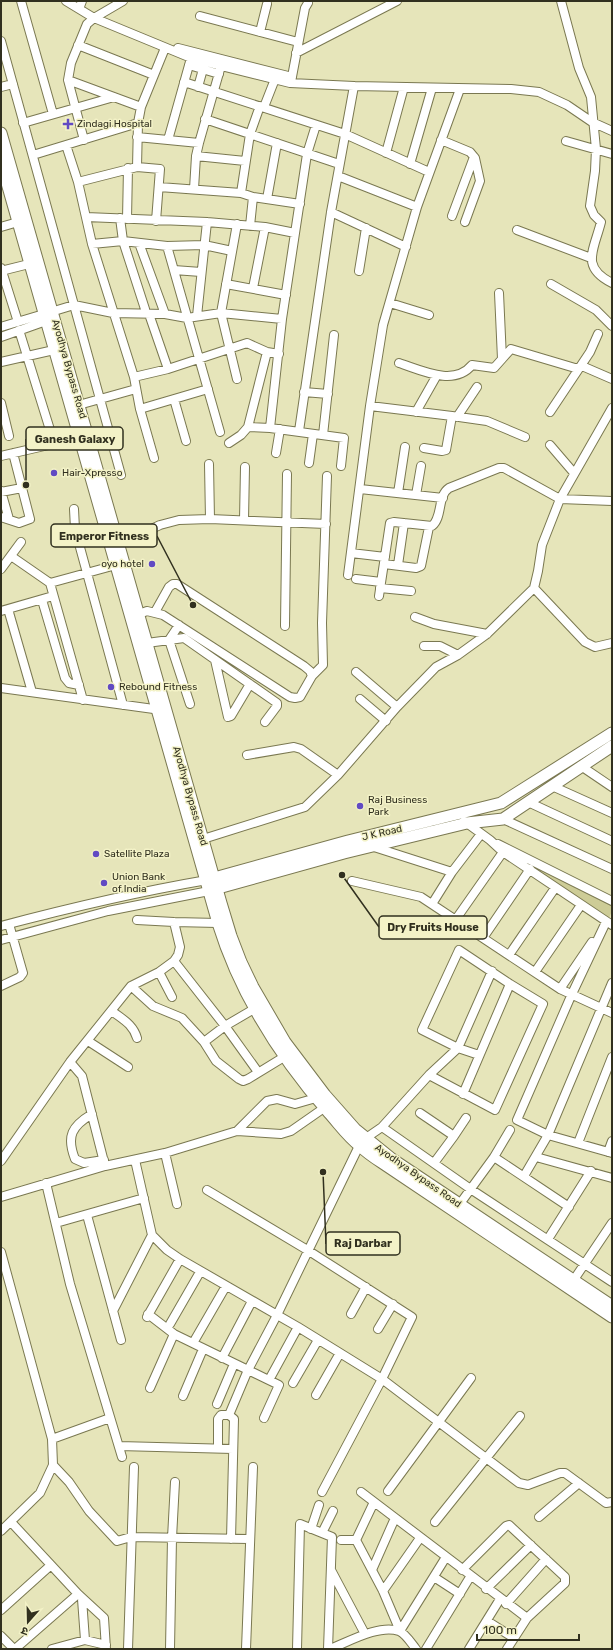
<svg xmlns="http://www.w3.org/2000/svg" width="613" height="1650" viewBox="0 0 613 1650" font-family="Rubik,'Noto Sans Devanagari',sans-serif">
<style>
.green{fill:#cdcc97}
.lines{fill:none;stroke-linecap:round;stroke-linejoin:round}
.minor-casing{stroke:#7a7851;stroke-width:10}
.major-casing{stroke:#7a7851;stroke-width:13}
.minor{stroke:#fff;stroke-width:8}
.major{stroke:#fff;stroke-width:11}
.poi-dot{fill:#614ac3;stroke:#f3f2c7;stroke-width:1.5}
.labels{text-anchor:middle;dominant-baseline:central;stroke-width:3;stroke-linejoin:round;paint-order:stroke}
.poi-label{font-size:10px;fill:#31301f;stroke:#f3f2c7;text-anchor:start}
.street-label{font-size:10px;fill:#31301f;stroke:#f3f2c7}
.leader{fill:none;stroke:#31301f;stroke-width:1.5}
.callout-dot{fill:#31301f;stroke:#f3f2c7;stroke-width:1.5}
.callout{fill:#f3f2c7;stroke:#31301f;stroke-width:1.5}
.callout-label{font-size:11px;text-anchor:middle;font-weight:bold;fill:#31301f}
</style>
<rect width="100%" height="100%" fill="#e6e5ba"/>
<path class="green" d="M509,852L612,905V911L609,918Z"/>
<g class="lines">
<g class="minor-casing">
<path id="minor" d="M21,1L53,114
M66,1L94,18L191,58L221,66L290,83L354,86L511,89L539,92L567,105L592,122L612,131
M561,1L579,68L591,97L596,149L595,171L590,206L594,215L601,222C594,250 580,267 612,283
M79,9L82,1
M200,16L298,42
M260,32L267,4
M1,41L121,475
M78,45L154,75
M178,48L292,77
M296,53L397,1
M189,65L219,74
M68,80L141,107
M184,82L345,134L429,172
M291,82L305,8L308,3
M1,87L13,84
M198,87L203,69
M264,107L275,79
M205,119L339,164
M23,123L114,97
M137,137L199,143
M84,140L68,80L71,63L87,24L94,18L123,1
M168,140L191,58
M441,140L470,152L475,158L480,181L465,222
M566,141L612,154
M66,145L78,182L92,244L134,377L140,409L154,458
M386,153L404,87
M33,155L138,123
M196,156L245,161
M410,164L432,88
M137,167L138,123L141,107L165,48
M338,176L417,207
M78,182L137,167L160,169L156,221
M159,187L241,193L253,197L300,204
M194,189L196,156L199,143L221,66
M241,193L250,134L260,106
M267,199L277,143
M331,212L406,247
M452,216L474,157
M86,217L207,222L265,227L295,233
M120,218L123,241L145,309
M127,219L128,168
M250,226L253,197
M1,227L18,222
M517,230L591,258
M139,243L165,314
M92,244L123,241L167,246L204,245L232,251
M167,246L220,432
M1,268L18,322
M174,270L201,272
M1,271L29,264
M359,271L366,228
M226,284L286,295
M551,284L596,310L612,326
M253,288L265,227
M390,303L429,315
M149,314L168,369
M197,316L207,222
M1,327L74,305L113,313L165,314L187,318L221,313L282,319
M19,330L51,433
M1,337L46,321
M502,359L511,349L575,368L582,366L612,379
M1,362L54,350
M399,363C421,370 454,387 472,365L494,368L502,359L499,293
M134,377L168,369L247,343L267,352L279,354
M237,379L221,313L237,224
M304,392L328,394
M174,399L186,441
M1,403L9,436
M75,406L136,389
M370,406L452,416
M140,409L208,389
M416,412L437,375
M550,412L590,352L598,334
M457,417L477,387
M248,427L267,352
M270,428L282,319L307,154L316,125
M299,431L331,212L354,86
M323,435L334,335
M229,443L241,435L248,427L270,428L344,438L341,466
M550,445L574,473
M424,448L442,451L446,450L452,416L487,421L525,437
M276,453L280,429
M1,456L79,438
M309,463L313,434
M209,464L210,519
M360,489L443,498
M1,491L9,519
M1,492L22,488
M398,493L405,447
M416,495L421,466
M74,509L75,529L123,705
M1,517L19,523L30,519L13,453
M244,520L245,467
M119,544L160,525L179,520L210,519L326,524
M351,553L385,557
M11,556L50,583L83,700
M384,564L416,568L421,566L429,527
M398,565L404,523
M1,569L21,542
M348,575L370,406L383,325L417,207L460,89
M356,579L381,582
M50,583L116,565
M380,588L411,591
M534,588L585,642L595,647L612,643
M379,596L390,523L394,522L432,526C443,517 437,496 449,488L499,468H504L560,499L612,501
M42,600L65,678L69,683L79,685
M8,609L32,692
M1,611L53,596
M139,614L147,611L163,615L290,697L295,698L300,697L312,676L310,671L304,666L177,584H173L169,587L155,612
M415,617L434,624L487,634
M179,625L169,640L190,704
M285,626L287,474
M147,643L184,638L277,703V706L265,722
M424,646H440L458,655
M215,660L228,717L231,716L250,684
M356,672L397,707
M312,676L323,665L322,623L327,476
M1,688L161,710
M360,699L386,721
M247,755L294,747L301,749L338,775
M581,766L612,787
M552,786L612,813
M528,802L612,841
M503,819L612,869
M464,821L490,840L503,852L612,925
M203,839L305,807L338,775L397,707L436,667L458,655L487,634L534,588L538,571L542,545L560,499L612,408
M498,844L612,901
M374,847L452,872
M352,881L421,897L560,989L612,1013
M432,904L452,872L481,834
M456,919L503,852
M137,920L174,922L218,923
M606,922L571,996L517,1120L548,1135L612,1153
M1,926C69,908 137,892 207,880
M483,938L530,869
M1,940L108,911L209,891
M509,955L555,888
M174,961L225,1026L258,1072
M159,972L172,997
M535,972L581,905
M1,986L20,977L23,973L9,924
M131,986L153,1006L182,1018L204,1042L216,1061L239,1079L243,1081L248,1079L284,1057
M560,989L592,942
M112,1011C122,1019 133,1024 137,1038
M88,1041L128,1067
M204,1042L225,1026L254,1009
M70,1062L82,1076L105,1166
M429,1075L495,1110L543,1004L510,984L459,950L422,1030L458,1048L479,1055
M463,1094L510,984
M420,1113L454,1136
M92,1114C72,1126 66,1136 75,1159L84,1163L104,1160
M382,1127L472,1190L612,1282
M237,1131L267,1101L277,1099L295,1104L316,1098
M578,1143L612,1057
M608,1152L612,1141
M165,1153L177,1204
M494,1157L569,1207
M536,1157L612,1178
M135,1160L152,1235L167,1250L180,1259L298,1327L382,1379L519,1483L528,1485L560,1473H565L606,1503L612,1502
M1,1161L70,1062L131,986L159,972L174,961L178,955L180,947L174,922
M434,1163L454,1136L466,1118
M524,1176L548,1135L612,983
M46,1183L70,1284L122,1457
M207,1190L309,1251L412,1317L382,1379L322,1492
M1,1197L105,1166L165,1153L237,1131L281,1134L291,1131L324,1108
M459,1205L494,1157L510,1130
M87,1215L121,1340
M56,1223L144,1198
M548,1239L591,1171
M1,1252L52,1439L53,1465L40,1493L1,1531
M571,1284L612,1223
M113,1311L152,1235
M148,1314L174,1334L279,1385L264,1418
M351,1314L366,1287
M147,1317L180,1259
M170,1324L200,1272
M378,1329L393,1304
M193,1343L226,1286
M222,1358L252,1301
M269,1380L298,1327
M293,1383L318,1340
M150,1388L174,1334
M316,1395L340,1353
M183,1396L203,1349
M217,1404L234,1364
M229,1415L248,1370L277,1315L359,1146L366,1138L382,1127L429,1075L458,1048L492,971
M52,1439L110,1418
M119,1446L233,1449
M218,1448V1419L221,1415H229L234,1419L231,1539
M53,1465L69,1482L89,1511L117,1541L131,1537L249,1539
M388,1491L471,1378
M361,1492L527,1618
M374,1502L356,1540L383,1591L400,1631
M539,1517L579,1483
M11,1522L78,1594L104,1618L106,1649
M435,1522L520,1416
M311,1529L319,1505
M322,1533L333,1511
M341,1540H356
M331,1570L365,1634
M372,1570L395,1518
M462,1570L506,1526L509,1525L565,1577V1583L527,1618L507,1649
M434,1577L460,1594
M486,1589L531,1545
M383,1591L420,1538
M82,1599L85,1640
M506,1604L546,1559
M1,1610L51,1565
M487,1621L514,1638
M400,1631L446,1557
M1,1636L14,1649
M15,1649L78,1594
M52,1649L85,1640L106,1645
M128,1649L134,1467
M170,1649L172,1538L175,1482
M246,1649L253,1467
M297,1649L300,1524L332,1537L328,1649
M330,1649C348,1642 379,1624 399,1631C405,1633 412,1644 416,1649
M426,1649L470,1577
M469,1649L500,1599"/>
</g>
<g class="major-casing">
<path id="major" d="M1,133L221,903L231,936L241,962L253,987L285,1042L325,1095L355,1129L392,1159L612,1306
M1,162L218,923C240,994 280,1057 329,1113C339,1124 348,1137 360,1146C368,1154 378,1160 387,1166L612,1317
M207,880L348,841L501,803L612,733
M211,890L344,853L467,823L503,819L612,746"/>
</g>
<use href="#minor" class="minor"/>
<use href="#major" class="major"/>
</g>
<g class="poi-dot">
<path d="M66 118h4v4h4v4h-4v4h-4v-4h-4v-4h4z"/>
<circle cx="54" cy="473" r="4"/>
<circle cx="152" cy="564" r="4"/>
<circle cx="111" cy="687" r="4"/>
<circle cx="360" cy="806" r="4"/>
<circle cx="96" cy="854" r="4"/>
<circle cx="104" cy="883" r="4"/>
</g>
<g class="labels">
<g class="poi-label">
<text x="77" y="124">Zindagi Hospital</text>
<text x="62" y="473">Hair-Xpresso</text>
<text x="144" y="564" text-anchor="end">oyo hotel</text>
<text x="119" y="687">Rebound Fitness</text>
<text x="368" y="800">Raj Business<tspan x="368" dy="12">Park</tspan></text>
<text x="104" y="854">Satellite Plaza</text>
<text x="112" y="877">Union Bank<tspan x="112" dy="12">of India</tspan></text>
</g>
<g class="street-label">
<text transform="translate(69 369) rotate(74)">Ayodhya Bypass Road</text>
<text transform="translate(190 796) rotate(74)">Ayodhya Bypass Road</text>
<text transform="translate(382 833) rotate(-13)">J K Road</text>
<text transform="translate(418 1176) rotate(35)">Ayodhya Bypass Road</text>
</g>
</g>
<path class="leader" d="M26 485L26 439M193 605L157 536M342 875L379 927M323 1172L326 1244"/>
<g class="callout-dot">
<circle cx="26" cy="485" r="4"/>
<circle cx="193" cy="605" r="4"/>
<circle cx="342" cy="875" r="4"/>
<circle cx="323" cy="1172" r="4"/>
</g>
<g class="callout">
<rect x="26" y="427" width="97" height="23" rx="4"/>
<rect x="51" y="524" width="106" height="23" rx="4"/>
<rect x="379" y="916" width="108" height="23" rx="4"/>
<rect x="326" y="1232" width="74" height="23" rx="4"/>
</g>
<g class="callout-label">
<text x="75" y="443">Ganesh Galaxy</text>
<text x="104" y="540">Emperor Fitness</text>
<text x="433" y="931">Dry Fruits House</text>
<text x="363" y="1247">Raj Darbar</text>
</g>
<rect width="613" height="1650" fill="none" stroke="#31301f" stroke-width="4"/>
<g transform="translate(28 1622) rotate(200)" stroke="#f3f2c7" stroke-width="3" paint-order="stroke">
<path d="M0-3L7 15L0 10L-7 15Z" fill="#31301f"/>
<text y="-6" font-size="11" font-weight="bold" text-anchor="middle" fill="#31301f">उ</text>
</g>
<path d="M477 1634v6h102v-6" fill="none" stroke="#31301f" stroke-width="2"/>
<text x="483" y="1634" font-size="12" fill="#31301f" stroke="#f3f2c7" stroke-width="3" paint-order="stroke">100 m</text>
</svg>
